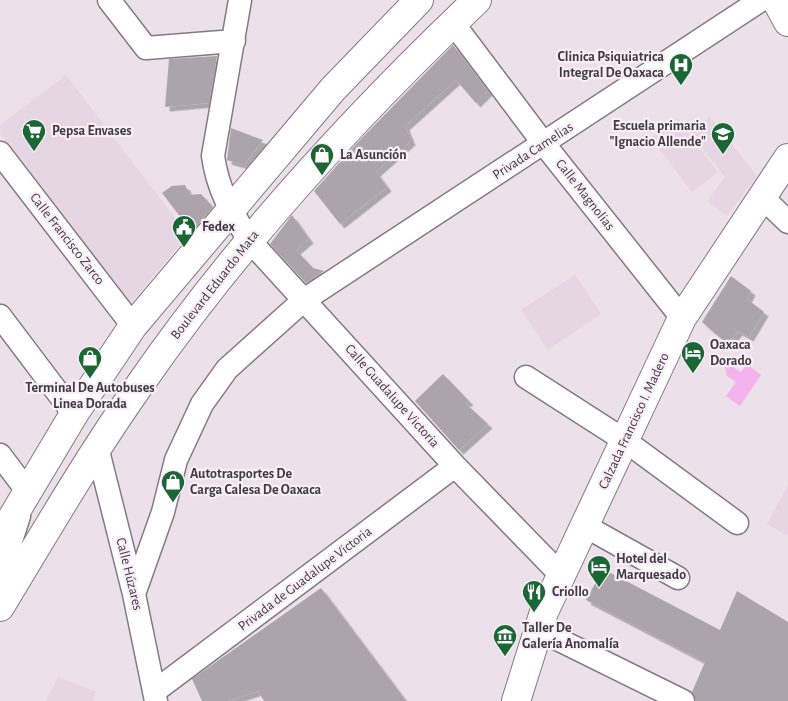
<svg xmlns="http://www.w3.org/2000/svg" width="788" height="701" viewBox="0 0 788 701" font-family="'Alegreya Sans',sans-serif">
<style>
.built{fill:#e6d5e3}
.water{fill:#f4b3ec}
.building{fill:#ada3ac;filter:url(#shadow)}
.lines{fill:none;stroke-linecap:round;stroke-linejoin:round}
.minor-casing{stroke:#837a82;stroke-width:25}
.major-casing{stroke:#837a82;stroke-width:30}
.minor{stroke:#fff;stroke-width:22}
.major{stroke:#fff;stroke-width:28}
.labels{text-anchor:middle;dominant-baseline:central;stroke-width:4.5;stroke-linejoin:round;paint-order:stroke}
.poi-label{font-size:14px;font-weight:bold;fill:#403b3f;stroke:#f9eef7;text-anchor:start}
.street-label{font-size:14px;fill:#403b3f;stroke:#f9eef7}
</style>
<defs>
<filter id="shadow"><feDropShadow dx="4.5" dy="4.5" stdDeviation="0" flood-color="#0004"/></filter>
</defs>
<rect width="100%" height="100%" fill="#ece1ea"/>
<path class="built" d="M66,75L188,235L129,305L0,134V125Z
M710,117L757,176L727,216L707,201L725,177L690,133Z
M677,118L718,172L692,192L651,138Z
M575,275L601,314L548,350L521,310Z
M788,485V536L767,524Z
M58,677L96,692L93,701H46Z"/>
<path class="water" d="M747,364L761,375L740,406L726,396L736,382L727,376L725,367H733L741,372Z"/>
<path class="building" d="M453,45L488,91L476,103L456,80L405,126L411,141L376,172L387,187L340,224L314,191L358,142Z
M217,56L209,103L165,107L169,59Z
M231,128L263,140L244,165L227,160Z
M185,185L190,195L201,194L213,207L192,232L162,193L172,186Z
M292,215L309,239L296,250L313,268L324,271L306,283L270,244Z
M731,276L751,291L747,299L764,312L749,337L738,331L728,344L702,322Z
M443,374L469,401L465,403L488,424L459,450L415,401Z
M603,569L720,630L737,591L788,622V701H696L692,692L705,662L586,600Z
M321,588L406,701H264L258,691L228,701H202L192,679Z"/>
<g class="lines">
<g class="minor-casing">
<path id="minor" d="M109,0L146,48L234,41
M240,0L213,156C218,191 231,211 249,240L455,466L562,576
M453,23L544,144L682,318
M0,153L133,326
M762,197L788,222
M0,316L74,414
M526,377L624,440L737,523
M97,447L134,594L156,701
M0,455L28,492
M585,526L678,578
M0,576L19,516
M134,594L163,512L176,460L202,404L227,369L304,300L761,0
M537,629L683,701
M155,691L455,466"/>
</g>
<g class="major-casing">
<path id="major" d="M776,0L788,22
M0,538L74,414L133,326L333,89L419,0
M0,607C46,531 90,455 141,383C238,243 354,117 477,0
M516,701L544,612L682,318L788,158"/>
</g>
<use href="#minor" class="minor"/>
<use href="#major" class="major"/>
</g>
<defs>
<g id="hospital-pin" transform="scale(1.25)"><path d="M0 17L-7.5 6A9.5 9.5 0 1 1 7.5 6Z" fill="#1a6735" stroke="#f9eef7"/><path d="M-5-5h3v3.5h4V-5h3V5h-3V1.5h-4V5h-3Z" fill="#fff"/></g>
<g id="supermarket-pin" transform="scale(1.25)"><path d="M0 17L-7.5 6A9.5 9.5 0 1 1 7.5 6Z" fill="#1a6735" stroke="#f9eef7"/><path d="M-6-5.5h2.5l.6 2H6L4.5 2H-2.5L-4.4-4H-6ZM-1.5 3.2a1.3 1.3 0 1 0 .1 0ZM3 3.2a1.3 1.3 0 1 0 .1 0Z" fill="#fff"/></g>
<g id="school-pin" transform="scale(1.25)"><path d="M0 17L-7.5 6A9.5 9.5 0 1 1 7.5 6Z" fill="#1a6735" stroke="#f9eef7"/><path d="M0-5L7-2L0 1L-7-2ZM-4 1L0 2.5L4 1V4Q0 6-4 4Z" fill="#fff"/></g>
<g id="shop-pin" transform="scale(1.25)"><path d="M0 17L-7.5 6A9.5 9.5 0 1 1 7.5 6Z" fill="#1a6735" stroke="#f9eef7"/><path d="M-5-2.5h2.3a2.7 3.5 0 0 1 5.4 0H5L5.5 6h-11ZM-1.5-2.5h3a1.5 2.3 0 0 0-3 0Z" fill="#fff"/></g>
<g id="civic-pin" transform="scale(1.25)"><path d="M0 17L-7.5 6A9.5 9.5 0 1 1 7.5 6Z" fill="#1a6735" stroke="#f9eef7"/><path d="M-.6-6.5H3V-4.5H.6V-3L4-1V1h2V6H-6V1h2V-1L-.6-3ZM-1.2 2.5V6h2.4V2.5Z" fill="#fff"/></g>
<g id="hotel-pin" transform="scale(1.25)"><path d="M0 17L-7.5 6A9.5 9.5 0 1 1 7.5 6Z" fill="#1a6735" stroke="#f9eef7"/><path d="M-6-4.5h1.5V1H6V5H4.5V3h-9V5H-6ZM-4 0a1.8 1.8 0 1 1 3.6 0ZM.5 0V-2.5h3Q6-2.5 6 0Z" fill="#fff"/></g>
<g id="restaurant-pin" transform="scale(1.25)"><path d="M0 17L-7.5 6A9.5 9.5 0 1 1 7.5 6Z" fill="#1a6735" stroke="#f9eef7"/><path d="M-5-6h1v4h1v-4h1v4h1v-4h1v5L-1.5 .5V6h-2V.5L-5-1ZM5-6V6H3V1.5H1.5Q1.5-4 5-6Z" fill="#fff"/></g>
<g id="museum-pin" transform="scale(1.25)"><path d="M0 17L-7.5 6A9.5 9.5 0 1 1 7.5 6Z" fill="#1a6735" stroke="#f9eef7"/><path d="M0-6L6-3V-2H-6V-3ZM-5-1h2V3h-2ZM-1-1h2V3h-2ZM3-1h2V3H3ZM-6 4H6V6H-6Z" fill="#fff"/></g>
</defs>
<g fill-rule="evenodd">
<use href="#hospital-pin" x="681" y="65"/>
<use href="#supermarket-pin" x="34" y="131"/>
<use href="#school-pin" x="723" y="134"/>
<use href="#shop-pin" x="322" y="155"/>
<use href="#civic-pin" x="184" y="227"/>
<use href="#hotel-pin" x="693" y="353"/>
<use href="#shop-pin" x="90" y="358"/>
<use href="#shop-pin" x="173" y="482"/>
<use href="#hotel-pin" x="599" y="567"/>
<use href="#restaurant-pin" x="534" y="592"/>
<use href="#museum-pin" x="505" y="636"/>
</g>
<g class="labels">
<g class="poi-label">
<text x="664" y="57" text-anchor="end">Clinica Psiquiatrica<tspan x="664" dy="16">Integral De Oaxaca</tspan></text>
<text x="706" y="126" text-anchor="end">Escuela primaria<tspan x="706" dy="16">"Ignacio Allende"</tspan></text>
<text x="52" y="131">Pepsa Envases</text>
<text x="340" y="155">La Asunción</text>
<text x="202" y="227">Fedex</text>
<text x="710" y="345">Oaxaca<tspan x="710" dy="16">Dorado</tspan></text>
<text x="90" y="388" text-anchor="middle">Terminal De Autobuses<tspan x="90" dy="16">Linea Dorada</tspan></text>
<text x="190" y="474">Autotrasportes De<tspan x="190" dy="16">Carga Calesa De Oaxaca</tspan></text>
<text x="616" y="559">Hotel del<tspan x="616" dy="16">Marquesado</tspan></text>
<text x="552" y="592">Criollo</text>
<text x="522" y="628">Taller De<tspan x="522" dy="16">Galería Anomalía</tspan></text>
</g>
<g class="street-label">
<text transform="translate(533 151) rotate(-33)">Privada Camelias</text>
<text transform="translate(585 195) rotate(52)">Calle Magnolias</text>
<text transform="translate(67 239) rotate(52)">Calle Francisco Zarco</text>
<text transform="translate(215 285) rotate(-52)">Boulevard Eduardo Mata</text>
<text transform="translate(392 396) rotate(48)">Calle Guadalupe Victoria</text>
<text transform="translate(634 421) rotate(-65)">Calzada Francisco I. Madero</text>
<text transform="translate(129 574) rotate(76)">Calle Húzares</text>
<text transform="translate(305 579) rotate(-37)">Privada de Guadalupe Victoria</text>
</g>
</g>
</svg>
